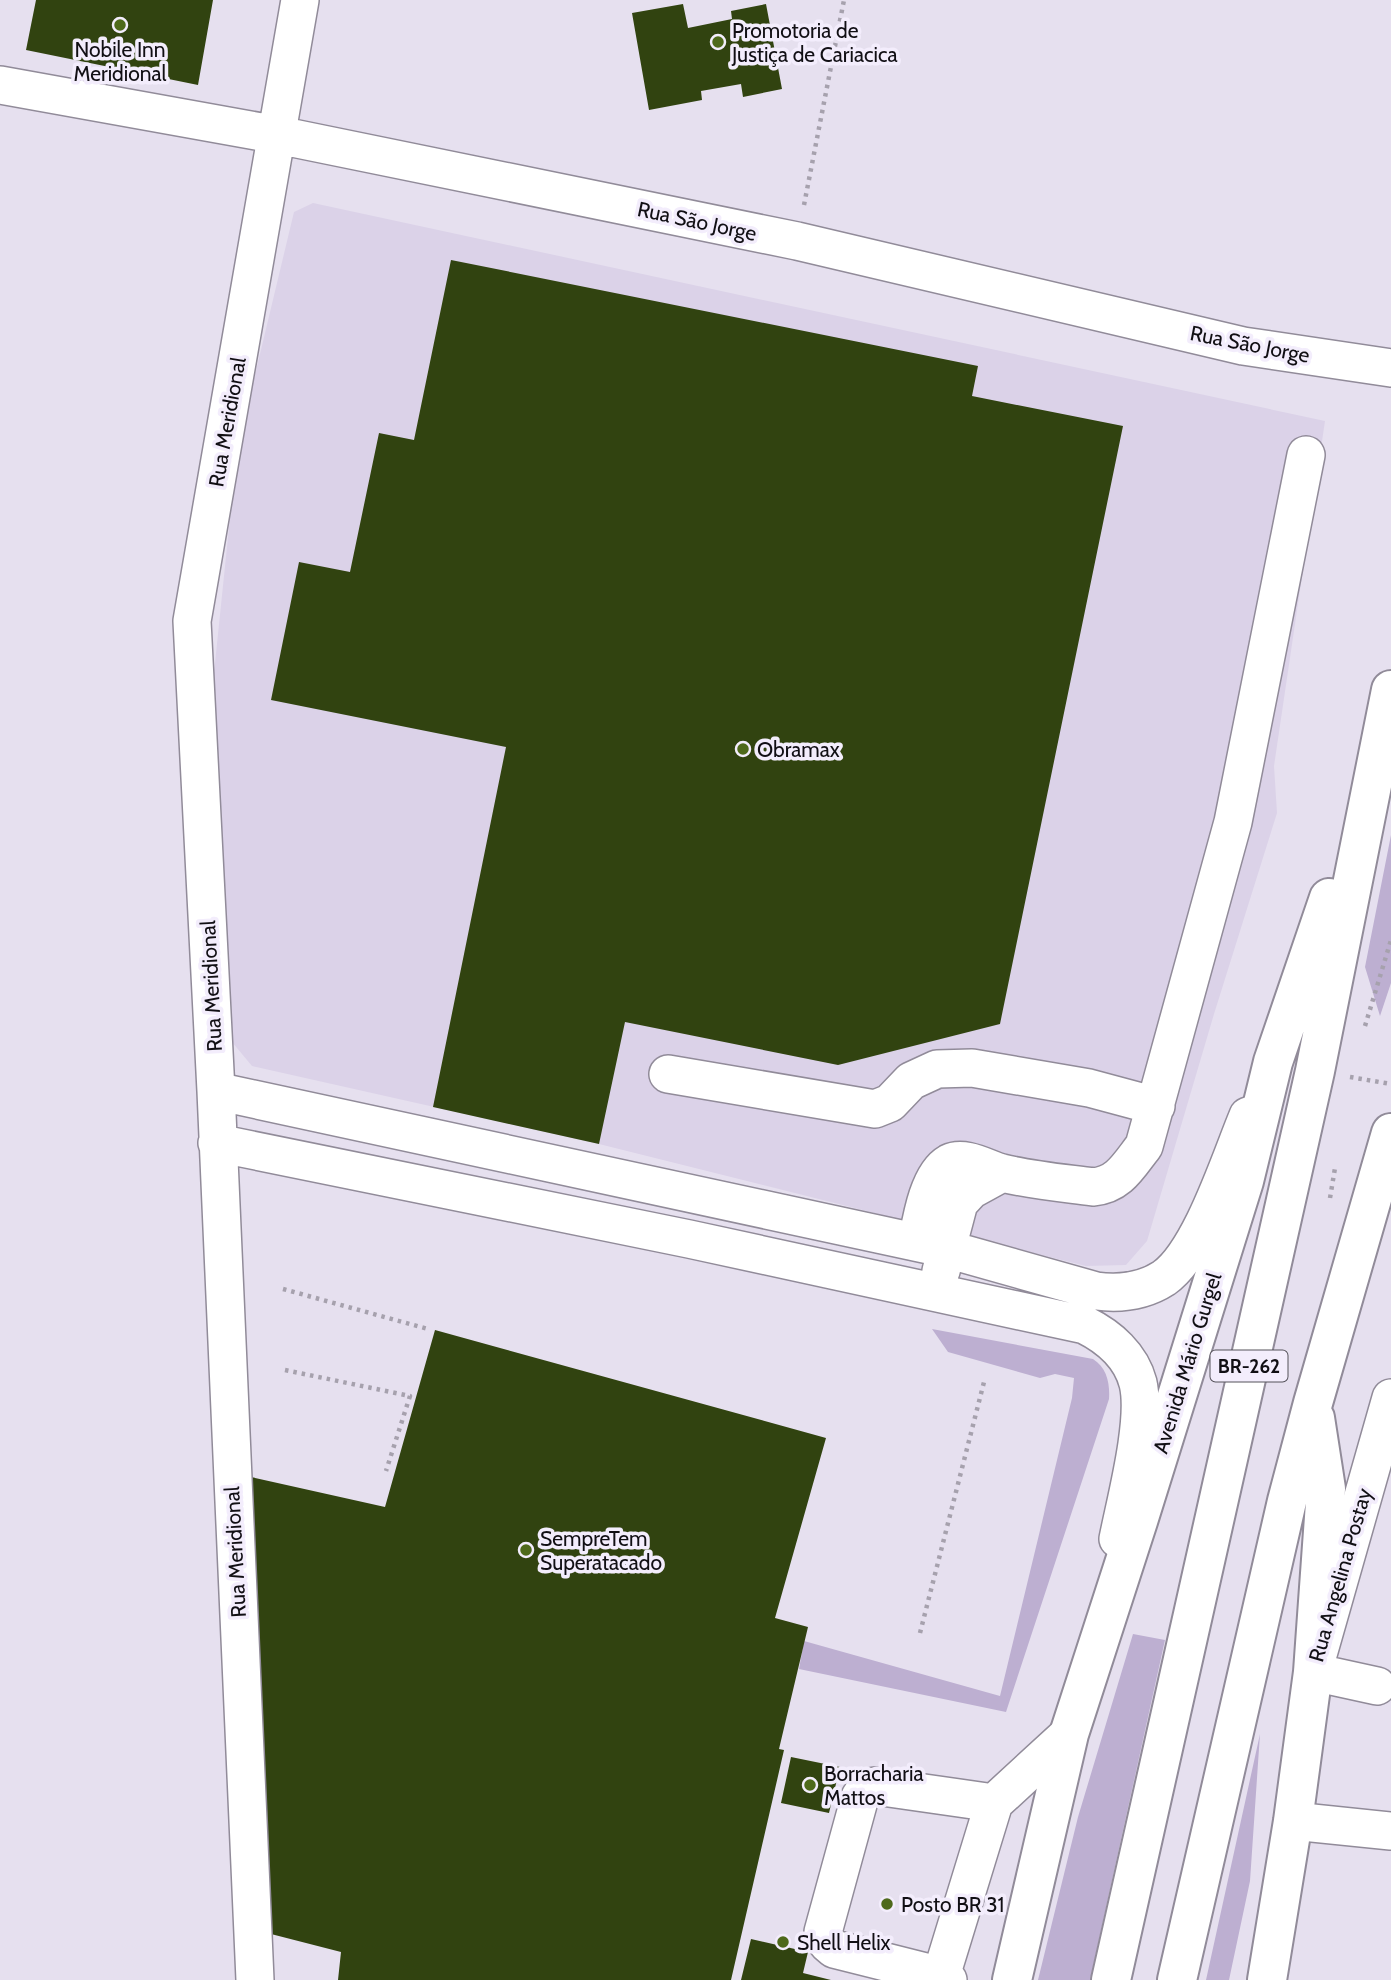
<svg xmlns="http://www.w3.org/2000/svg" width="1391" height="1980" viewBox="0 0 1391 1980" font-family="Cabin,sans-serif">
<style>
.built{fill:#dbd2e8}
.green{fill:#bdafd1}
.building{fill:#314310}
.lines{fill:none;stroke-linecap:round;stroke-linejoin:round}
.minor-casing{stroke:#918b99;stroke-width:40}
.major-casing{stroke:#918b99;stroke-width:42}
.path{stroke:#a6a1ad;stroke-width:4.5;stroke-dasharray:3.5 5;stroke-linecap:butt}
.minor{stroke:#fff;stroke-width:37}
.major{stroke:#fff;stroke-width:38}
.poi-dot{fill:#4e691b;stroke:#f3edfc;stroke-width:2.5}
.labels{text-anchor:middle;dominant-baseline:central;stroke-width:7;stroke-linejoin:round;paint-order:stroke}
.shield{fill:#f3edfc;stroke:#55525a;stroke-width:2}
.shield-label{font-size:19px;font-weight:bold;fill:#110f14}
.poi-label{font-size:21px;fill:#110f14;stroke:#f3edfc;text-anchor:start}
.street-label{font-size:21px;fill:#110f14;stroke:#f3edfc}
</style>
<rect width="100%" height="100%" fill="#e6e0ef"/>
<path class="built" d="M313,203L1325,421L1274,766L1277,813L1214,1014L1147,1241L1126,1265L1086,1266L599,1144L252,1066L227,1036L208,731L237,450L294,212Z"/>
<path class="green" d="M1391,835V983L1380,1016L1365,967Z
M932,1329L1093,1359C1107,1368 1110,1383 1109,1399L1006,1712L799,1669L804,1641L1000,1696L1072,1398L1074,1378L1055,1374L1040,1378L948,1352Z
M1133,1634L1165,1640L1090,1980H1038L1078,1817Z
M1260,1734L1250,1881L1229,1980H1206Z"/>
<path class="building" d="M36,0H213L198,85L26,50Z
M683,4L688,28L732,19L731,11L766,4L782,89L743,97L741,84L701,91L702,100L649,110L632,13Z
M451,260L978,366L972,396L1123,426L1000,1024L838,1065L625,1022L599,1144L433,1107L506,747L271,700L299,562L350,572L379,433L414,440Z
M435,1330L826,1438L775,1618L808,1627L779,1749L784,1750L731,1980H338L341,1952L271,1934L251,1477L385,1507Z
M791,1757L840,1767L829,1813L781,1803Z
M751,1939L808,1952L803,1973L831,1980H741Z"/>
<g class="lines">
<g class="minor-casing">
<path id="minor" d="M0,85L278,135L797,241L1243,346L1391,368
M668,1074L875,1109L890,1103L911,1081L937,1069L972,1068L1089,1088L1156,1106
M216,1091L947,1249L1096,1291C1119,1294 1144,1291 1164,1278C1201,1252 1230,1159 1248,1116
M217,1143L689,1239L1085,1325C1109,1337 1131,1356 1138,1383C1147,1421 1126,1499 1118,1539
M917,1242C921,1221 928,1175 949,1163C965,1155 987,1169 1002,1173C1031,1180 1063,1183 1093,1187C1119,1185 1129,1165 1144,1146L1233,822L1306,455
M941,1271L959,1203L971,1190L1002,1173
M1377,1686L1313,1672L1391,1398
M1293,1821L1391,1831
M941,1976L994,1803L1069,1734
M255,1980L216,1091L192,621L300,0
M948,1980L941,1976L834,1949L827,1943L823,1932L860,1797L866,1788L875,1786L994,1803"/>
</g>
<g class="major-casing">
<path id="major" d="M1012,1980L1069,1734L1139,1518L1244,1181L1273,1062L1329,898
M1111,1980L1315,1071L1391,690
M1177,1980L1287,1501L1313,1403L1391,1133
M1267,1980L1293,1821L1313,1672L1326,1489L1315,1418"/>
</g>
<path class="path" d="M804,205L844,0
M1365,1026L1391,940
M1350,1077L1391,1084
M1330,1198L1335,1168
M283,1289L428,1329
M285,1370L410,1396L386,1471
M920,1633L984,1382"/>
<use href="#minor" class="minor"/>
<use href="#major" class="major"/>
</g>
<g class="poi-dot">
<circle cx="120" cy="25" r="7"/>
<circle cx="718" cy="42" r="7"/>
<circle cx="743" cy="749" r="7"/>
<circle cx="526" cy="1550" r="7"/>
<circle cx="810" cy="1785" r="7"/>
<circle cx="887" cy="1904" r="7"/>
<circle cx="783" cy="1942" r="7"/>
</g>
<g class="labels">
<rect class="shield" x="1210.5" y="1350.5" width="77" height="31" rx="5"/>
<g class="shield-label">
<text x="1249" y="1366">BR-262</text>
</g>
<g class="poi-label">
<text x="732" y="30">Promotoria de<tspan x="732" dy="24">Justiça de Cariacica</tspan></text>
<text x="120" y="49" text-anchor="middle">Nobile Inn<tspan x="120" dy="24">Meridional</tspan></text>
<text x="757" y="749">Obramax</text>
<text x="540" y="1538">SempreTem<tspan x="540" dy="24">Superatacado</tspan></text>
<text x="824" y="1773">Borracharia<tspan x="824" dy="24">Mattos</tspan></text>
<text x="901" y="1904">Posto BR 31</text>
<text x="797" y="1942">Shell Helix</text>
</g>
<g class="street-label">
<text transform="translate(697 221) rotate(12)">Rua São Jorge</text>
<text transform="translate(1250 344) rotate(11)">Rua São Jorge</text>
<text transform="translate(227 422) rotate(-80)">Rua Meridional</text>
<text transform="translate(211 986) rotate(-93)">Rua Meridional</text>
<text transform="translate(1187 1363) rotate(-73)">Avenida Mário Gurgel</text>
<text transform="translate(235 1552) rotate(-93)">Rua Meridional</text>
<text transform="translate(1340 1575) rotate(-74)">Rua Angelina Postay</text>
</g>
</g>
</svg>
